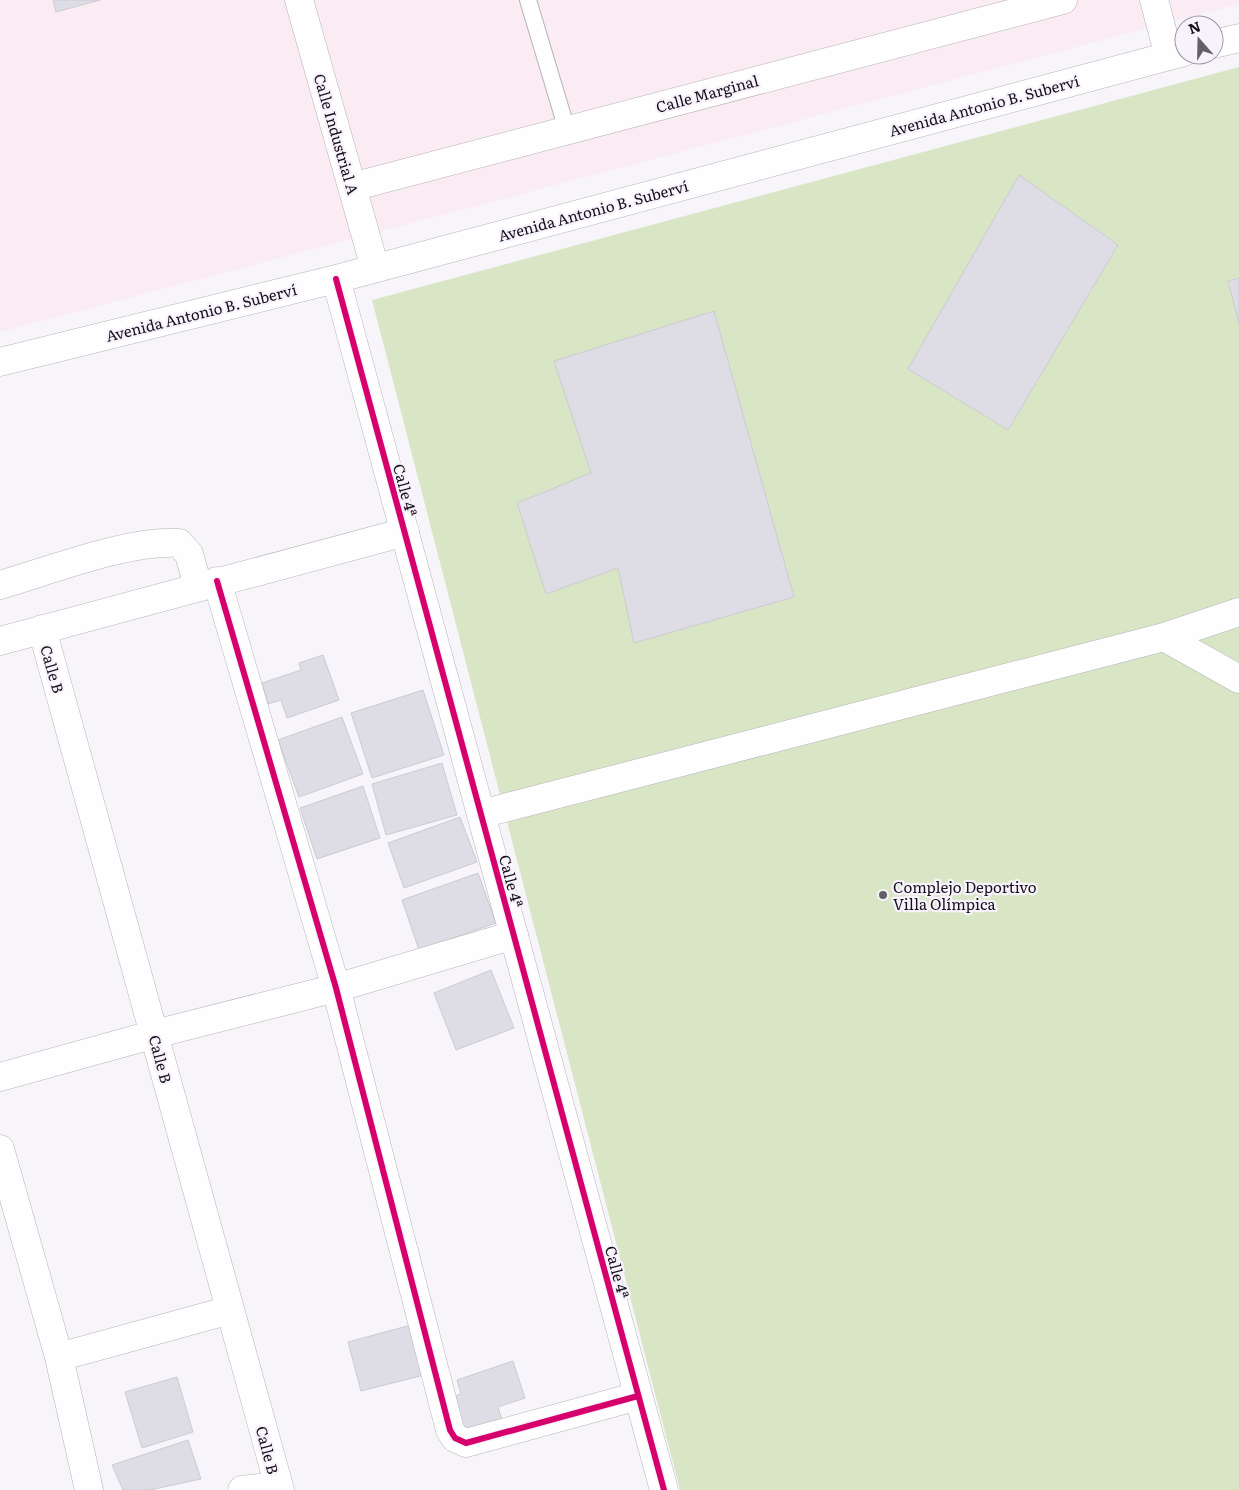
<svg xmlns="http://www.w3.org/2000/svg" width="1239" height="1490" viewBox="0 0 1239 1490" font-family="Literata,serif">
<style>
.industrial{fill:#fbebf2}
.green{fill:#d9e6c6}
.building{fill:#dedce4;stroke:#cccbd2}
.lines{fill:none;stroke-linecap:round;stroke-linejoin:round}
.lane-casing{stroke:#b6b2b9;stroke-width:18}
.street-casing{stroke:#b6b2b9;stroke-width:29}
.secondary-casing{stroke:#b6b2b9;stroke-width:29}
.lane{stroke:#fefefe;stroke-width:16}
.street{stroke:#fefefe;stroke-width:28}
.secondary{stroke:#fefefe;stroke-width:28}
.cycleway-casing{stroke:#f8f2fd;stroke-width:9}
.cycleway{stroke:#d6006c;stroke-width:6}
.poi-dot{fill:#646067;stroke:#f8f2fd;stroke-width:2}
.labels{text-anchor:middle;dominant-baseline:central;stroke-width:4.5;stroke-linejoin:round;paint-order:stroke}
.street-label{font-size:15px;fill:#150f18;stroke:#f8f2fd}
.poi-label{font-size:15px;fill:#150f18;stroke:#f8f2fd;text-anchor:start}
</style>
<rect width="100%" height="100%" fill="#f8f5fa"/>
<path class="industrial" d="M0,0H1239V4L0,332Z"/>
<path class="green" d="M1239,67V1490H680L372,300Z"/>
<path class="building" d="M53,0H100L56,12Z
M1019,175L1118,245L1008,430L908,369Z
M1239,278V324L1228,281Z
M714,311L794,597L634,643L618,568L546,594L517,503L591,473L554,361Z
M323,655L339,700L287,718L281,700L268,704L262,683L301,670L299,663Z
M423,690L444,755L372,778L351,713Z
M342,717L363,774L299,797L278,740Z
M442,763L457,815L386,835L372,784Z
M363,786L380,838L317,859L300,808Z
M460,817L477,862L404,888L388,843Z
M478,873L496,923L419,950L402,900Z
M491,970L514,1028L456,1050L434,993Z
M411,1325L424,1375L361,1391L348,1342Z
M513,1361L525,1398L498,1407L502,1420L463,1432L452,1397L461,1394L457,1380Z
M177,1377L193,1432L142,1448L125,1392Z
M188,1440L201,1479L150,1490H123L112,1465Z"/>
<g class="lines">
<g class="lane-casing">
<path id="lane" d="M528,0L567,130"/>
</g>
<g class="street-casing">
<path id="street" d="M299,0L375,268
M1154,0L1169,56
M352,187L1063,0
M217,581L336,988L450,1430L455,1438L466,1443L638,1396
M0,585C52,570 127,540 179,543L189,554L198,586
M42,629L280,1490
M1164,637L1239,612
M0,641L405,532
M481,814L1164,637L1239,679
M0,1077L155,1034L336,988L514,935
M0,1149L59,1357L89,1490
M59,1357L230,1310
M242,1490L278,1486"/>
</g>
<g class="secondary-casing">
<path id="secondary" d="M1214,44L1239,38
M336,279L664,1490
M0,362L336,279L1184,52"/>
</g>
<use href="#lane" class="lane"/>
<use href="#street" class="street"/>
<use href="#secondary" class="secondary"/>
<g class="cycleway-casing">
<path id="cycleway" d="M336,279L664,1490
M217,581L336,988L450,1430L455,1438L466,1443L638,1396"/>
</g>
<use href="#cycleway" class="cycleway"/>
</g>
<circle class="poi-dot" cx="883" cy="895" r="5"/>
<g class="labels">
<g class="street-label">
<text transform="translate(707 93) rotate(-15)">Calle Marginal</text>
<text transform="translate(984 105) rotate(-15)">Avenida Antonio B. Suberví</text>
<text transform="translate(337 134) rotate(74)">Calle Industrial A</text>
<text transform="translate(593 210) rotate(-15)">Avenida Antonio B. Suberví</text>
<text transform="translate(201 312) rotate(-14)">Avenida Antonio B. Suberví</text>
<text transform="translate(406 490) rotate(75)">Calle 4ª</text>
<text transform="translate(53 669) rotate(74)">Calle B</text>
<text transform="translate(512 881) rotate(75)">Calle 4ª</text>
<text transform="translate(161 1059) rotate(75)">Calle B</text>
<text transform="translate(618 1272) rotate(75)">Calle 4ª</text>
<text transform="translate(268 1450) rotate(75)">Calle B</text>
</g>
<g class="poi-label">
<text x="893" y="886">Complejo Deportivo<tspan x="893" dy="17">Villa Olímpica</tspan></text>
</g>
</g>
<g transform="translate(1199 40) rotate(340)"><circle r="24" fill="#f8f2fd" stroke="#9d97a1"/>
<path d="M0-4L9 19L0 12L-9 19Z" fill="#646067"/>
<text y="-8" font-size="14" font-weight="bold" text-anchor="middle" fill="#150f18">N</text>
</g>
</svg>
